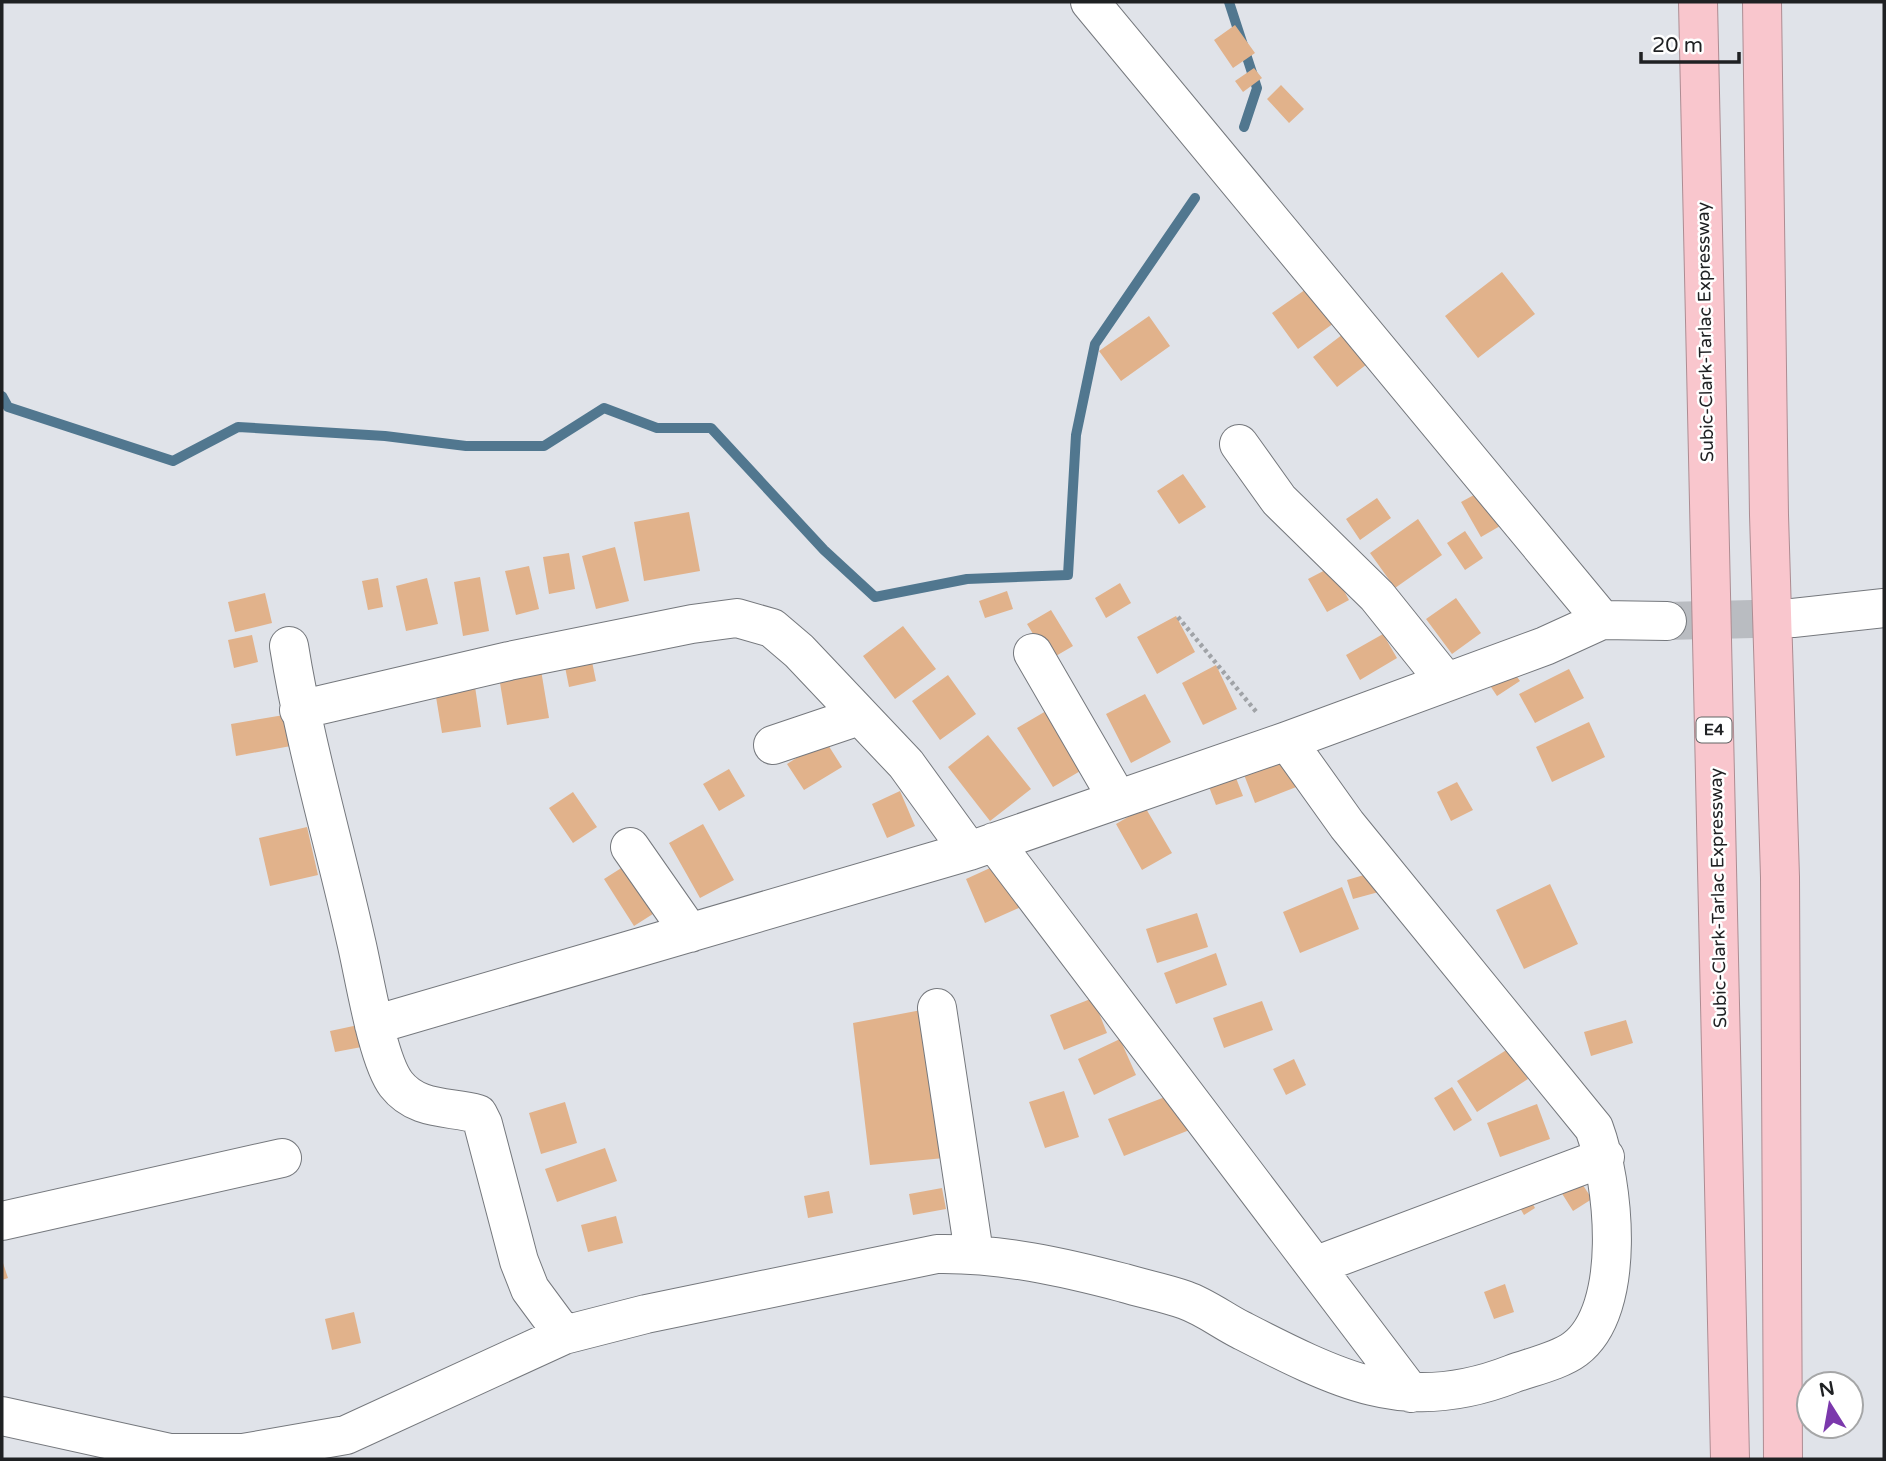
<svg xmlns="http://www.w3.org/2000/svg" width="1886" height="1461" viewBox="0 0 1886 1461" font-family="'Varela Round',sans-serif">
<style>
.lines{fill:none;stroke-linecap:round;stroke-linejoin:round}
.stream{stroke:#51778f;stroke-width:10}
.building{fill:#e1b28b}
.minor-tunnel{stroke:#b9bcc1;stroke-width:38;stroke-dasharray:38 19;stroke-linecap:butt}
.minor-casing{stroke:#75787d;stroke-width:40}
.highway-casing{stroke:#ad8c92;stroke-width:40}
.path{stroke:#a0a3a7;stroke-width:4.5;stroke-dasharray:3.5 3.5;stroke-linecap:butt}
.minor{stroke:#fff;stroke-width:38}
.highway{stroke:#f9c6cd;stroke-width:38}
.labels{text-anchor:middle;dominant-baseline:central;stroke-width:5;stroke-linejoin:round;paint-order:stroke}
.shield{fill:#fff;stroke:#626465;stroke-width:2}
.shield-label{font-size:16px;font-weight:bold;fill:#1f2123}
.street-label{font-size:18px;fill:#1f2123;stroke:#fff}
</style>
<rect width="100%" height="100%" fill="#e0e3e9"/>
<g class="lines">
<path class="stream" d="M1229,2L1257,88L1244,127
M2,396L8,407L173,461L238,427L385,436L466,446H544L604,408L657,428H711L824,550L875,597L967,579L1068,575L1076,435L1095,344L1195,198"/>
</g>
<path class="building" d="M1235,25L1255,53L1233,68L1214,40Z
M1254,68L1262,78L1243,92L1235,81Z
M1281,85L1304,109L1289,123L1267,99Z
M1502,272L1535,314L1478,358L1445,316Z
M1309,287L1334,323L1298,349L1272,313Z
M1149,316L1170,346L1121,381L1099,351Z
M1351,328L1375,358L1337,387L1313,357Z
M1183,474L1206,507L1179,524L1157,491Z
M1487,488L1507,522L1481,537L1461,502Z
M1377,498L1391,518L1360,540L1346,519Z
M689,512L700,571L644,581L634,522Z
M1418,519L1442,555L1395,588L1370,553Z
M1465,531L1483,558L1465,570L1447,543Z
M615,547L629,601L596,609L582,556Z
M569,553L575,589L549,594L543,557Z
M529,566L539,609L516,615L505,571Z
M1331,567L1349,600L1327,612L1308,579Z
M480,577L489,631L463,636L454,582Z
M378,578L383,607L368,610L362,581Z
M427,578L438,624L406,631L396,586Z
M1120,583L1131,603L1106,618L1095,598Z
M1007,591L1013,609L985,618L979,601Z
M265,593L272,623L235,632L228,602Z
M1456,598L1481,633L1452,654L1426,619Z
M1051,610L1073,646L1049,660L1027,624Z
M1176,616L1195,652L1157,674L1137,637Z
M903,626L936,669L895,699L863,656Z
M1383,634L1397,658L1360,680L1346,655Z
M252,635L258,662L234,668L228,640Z
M590,652L596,681L569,687L563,657Z
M539,658L549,718L507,725L497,665Z
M1508,664L1520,681L1497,696L1485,678Z
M1216,665L1237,709L1203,725L1182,683Z
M1569,669L1584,698L1535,723L1519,694Z
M473,673L481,727L442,733L433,679Z
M948,675L976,714L940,740L912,701Z
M1145,694L1171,742L1131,763L1106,714Z
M1058,704L1094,763L1053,787L1017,728Z
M296,713L302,744L236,756L231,724Z
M1589,722L1605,757L1552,782L1536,747Z
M988,735L1031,789L990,821L948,767Z
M825,740L842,767L804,790L787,764Z
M1290,749L1304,784L1255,803L1241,767Z
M729,769L745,796L719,811L703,784Z
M1236,778L1243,796L1216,805L1209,787Z
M1457,782L1473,810L1451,821L1437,792Z
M900,791L915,826L887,838L872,804Z
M573,792L597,827L573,843L549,808Z
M1145,807L1172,853L1142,870L1116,824Z
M703,824L734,880L700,898L669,843Z
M307,827L318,875L270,886L259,838Z
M637,858L667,905L634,926L604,879Z
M1001,863L1021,907L985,923L966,879Z
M1381,870L1386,890L1353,899L1347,880Z
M1550,884L1578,944L1524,969L1496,910Z
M1342,887L1359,929L1300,953L1283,912Z
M1197,913L1208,947L1157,963L1146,929Z
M1216,953L1227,985L1176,1004L1164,973Z
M1093,998L1107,1033L1064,1050L1050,1015Z
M1262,1001L1273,1030L1224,1048L1213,1018Z
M932,1008L955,1157L870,1165L853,1023Z
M1626,1020L1633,1043L1591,1056L1584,1032Z
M363,1024L367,1046L335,1052L330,1031Z
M1120,1039L1136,1075L1094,1095L1078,1059Z
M1508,1049L1528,1079L1477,1112L1457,1081Z
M1294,1059L1306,1085L1286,1095L1273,1069Z
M1452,1087L1472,1120L1454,1131L1434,1098Z
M1064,1091L1079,1137L1045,1148L1029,1102Z
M1178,1092L1192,1129L1124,1156L1108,1119Z
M565,1102L577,1143L541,1154L529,1113Z
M1537,1104L1550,1139L1500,1157L1487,1123Z
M605,1148L617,1181L557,1202L545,1169Z
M1575,1173L1592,1199L1573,1211L1556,1184Z
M942,1188L946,1209L913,1215L909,1194Z
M829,1191L833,1213L808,1218L804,1196Z
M1528,1195L1535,1208L1524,1215L1516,1201Z
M616,1216L623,1243L588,1252L581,1225Z
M2,1260L8,1278L2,1280Z
M1505,1284L1514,1312L1494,1319L1484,1292Z
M354,1312L361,1343L332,1350L325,1319Z"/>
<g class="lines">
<path class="minor-tunnel" d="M1667,621L1793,618"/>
<g class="minor-casing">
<path id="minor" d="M1090,2L1602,620
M1239,444L1279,500L1377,596L1446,682
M1793,618L1884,608
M289,646C305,746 334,842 356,941C364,974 377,1059 396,1084C417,1111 448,1106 478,1114L483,1124L519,1261L530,1289L564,1335
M1033,653L1117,798
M299,710L509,661L692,624L737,618L772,628L799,651L906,764L969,851
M773,745L859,716
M994,842L1411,1393
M630,847L690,933
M937,1008L974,1253
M374,1025L969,851L1287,741L1545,646L1602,620L1667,621
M2,1221L282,1158
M1317,1265L1605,1157
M2,1416L170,1453H243L346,1435L564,1335L646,1314L937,1254C1001,1253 1063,1267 1124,1283C1144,1289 1166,1293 1185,1300C1205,1307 1223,1321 1241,1330C1280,1350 1330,1376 1372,1386C1420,1398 1466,1392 1512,1374C1531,1367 1559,1361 1575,1349C1628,1309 1614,1182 1594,1128L1347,825L1287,741"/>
</g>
<g class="highway-casing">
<path id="highway" d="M1698,2L1730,1459
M1762,2L1769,515L1780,877L1783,1459"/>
</g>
<path class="path" d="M1178,617L1258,714"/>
<use href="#minor" class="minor"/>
<use href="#highway" class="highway"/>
</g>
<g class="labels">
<rect class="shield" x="1696.5" y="717.5" width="35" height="25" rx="5"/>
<g class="shield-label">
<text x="1714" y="730">E4</text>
</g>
<g class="street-label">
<text transform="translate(1705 332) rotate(-91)">Subic-Clark-Tarlac Expressway</text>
<text transform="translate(1718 898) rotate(-91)">Subic-Clark-Tarlac Expressway</text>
</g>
</g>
<rect width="1886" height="1461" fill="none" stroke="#1f2123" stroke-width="7"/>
<g transform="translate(1830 1405) rotate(349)"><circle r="33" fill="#ffffff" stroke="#a5a6a7" stroke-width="2"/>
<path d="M0-5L12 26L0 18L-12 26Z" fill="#7b38ac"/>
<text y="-10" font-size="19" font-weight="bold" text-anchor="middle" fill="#1f2123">N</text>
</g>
<path d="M1641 52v10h98v-10" fill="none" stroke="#1f2123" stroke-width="3.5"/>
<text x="1652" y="52" font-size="21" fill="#1f2123" stroke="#ffffff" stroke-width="5" paint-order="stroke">20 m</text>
</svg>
